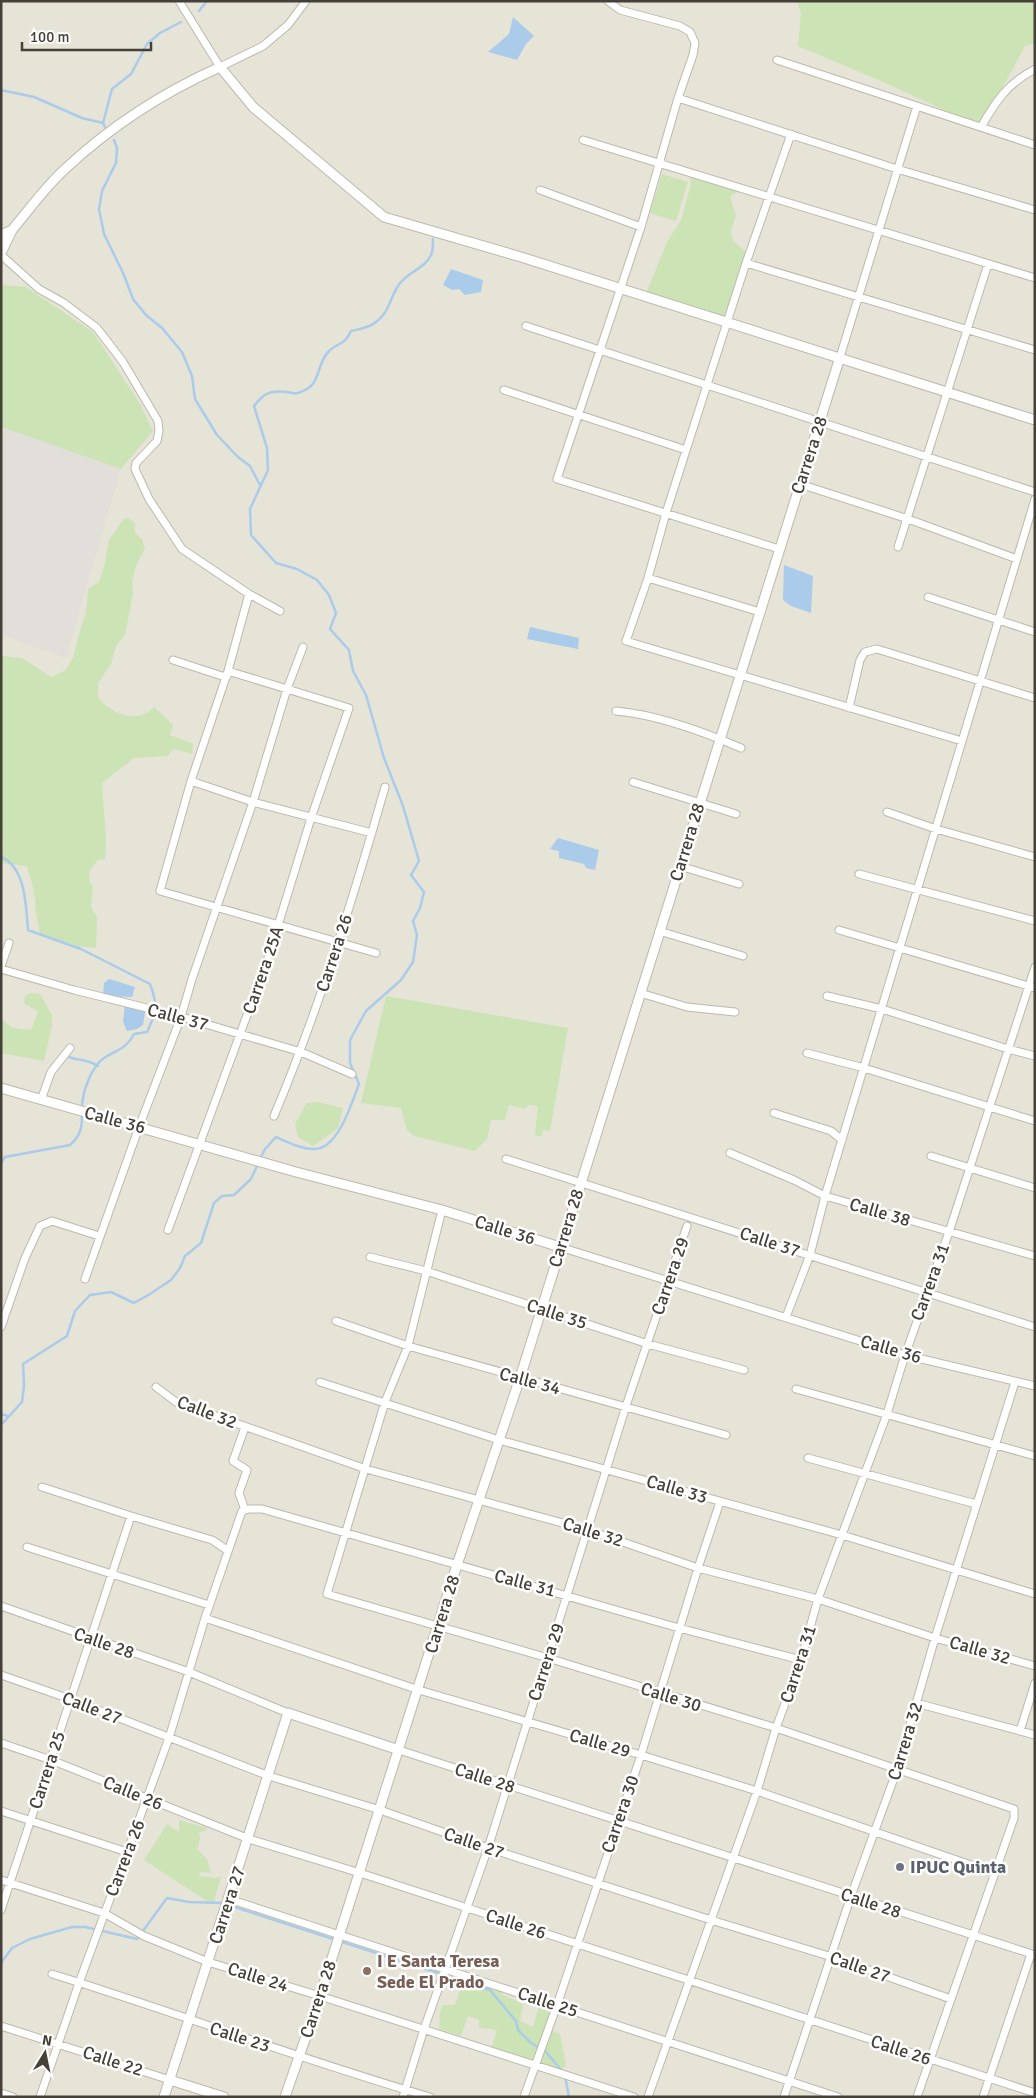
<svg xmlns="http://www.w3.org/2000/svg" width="1036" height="2098" viewBox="0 0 1036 2098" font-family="Signika,sans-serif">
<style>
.residential{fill:#e6e3d7}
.industrial{fill:#e2dfda}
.green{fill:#cbe3b5}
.water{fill:#aacbea}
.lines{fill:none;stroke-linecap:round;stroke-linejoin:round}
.stream{stroke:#aacbea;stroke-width:2.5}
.minor-casing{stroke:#bdb9ac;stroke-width:9}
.tertiary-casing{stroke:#bdb9ac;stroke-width:11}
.minor{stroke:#fff;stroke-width:7}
.tertiary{stroke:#fff;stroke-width:9}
.worship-dot{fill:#6b7280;stroke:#fff;stroke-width:2}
.education-dot{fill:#8d6e63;stroke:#fff;stroke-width:2}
.labels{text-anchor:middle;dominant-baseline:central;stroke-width:5;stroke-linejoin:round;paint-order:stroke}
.street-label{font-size:18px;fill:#464138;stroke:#fff}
.worship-label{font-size:18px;font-weight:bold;fill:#5b616d;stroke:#fff;text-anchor:start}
.education-label{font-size:18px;font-weight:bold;fill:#785e54;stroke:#fff;text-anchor:start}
</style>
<rect width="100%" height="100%" fill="#f3f0e9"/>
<path class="residential" d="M1,1H1035V2097H1Z"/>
<path class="industrial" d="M1,427L121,469L66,658L1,635Z"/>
<path class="green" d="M797,1H1035V43L1025,46L981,127L881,81L798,46L801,13Z
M689,172L742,188L730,197L736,216L731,230L733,241L745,251L742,269L725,320L646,294L667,242L681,220L691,184Z
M662,174L688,182L676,221L650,213Z
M1,285L26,287L93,332L140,404L153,431L121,469L1,427Z
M128,518L135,523V533L142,539L145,549C138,559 129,580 133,592L125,635L116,646L111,664L98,683V698C112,714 138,725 154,707L173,725L170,735L193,744L192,754L174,749L167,756L134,758L102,783L106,839L105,859L98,860C90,870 85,876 93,887L91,907L97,917L96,948L77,946L40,933C36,919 36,907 34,893C33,883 29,875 27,866L1,863V848L4,847L1,843V656L22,658L51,677L66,670L73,658L81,627L86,614L88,589L99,582L105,563L109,540L123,520Z
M30,993L40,994L52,1015V1026L44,1061L1,1053V1019L13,1028L31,1030L38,1012L24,1003L25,996Z
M386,996L568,1028L550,1131L543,1130L542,1137L535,1135L538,1106L528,1105L525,1109L509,1105L505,1120H491L487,1139L475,1151L414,1136L407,1130L401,1108L361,1103Z
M318,1102L343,1108L338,1128L313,1146L298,1137L295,1124L307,1103Z
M179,1820L207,1828L206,1831L199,1832L200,1839L197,1849L207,1859L211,1873L200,1872L199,1876L215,1878L221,1876L213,1905L144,1860L167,1824L179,1832Z
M463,1981L502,1991L503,1995L523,2004L520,2021L533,2027L540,2002L552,2006L553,2031L560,2034L566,2066L559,2070L491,2049L497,2031L492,2029L479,2028V2020L468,2016L461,2036L439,2029L440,2013L443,2005H455Z"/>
<path class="water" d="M513,17L534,36L526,44L517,60L488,52L509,34Z
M451,269L483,280L481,292L465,295L459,289L452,290L443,285Z
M784,565L813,576L811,613L791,606L783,600Z
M530,627L579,638L578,649L527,639Z
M558,838L599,850L595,870L586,868L584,864L559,858V851L550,849Z
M109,979L135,987L132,997L103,996L104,983Z
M125,1005L145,1012L143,1025L137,1029L127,1031L123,1022Z"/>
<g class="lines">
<path class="stream" d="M199,11L207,1
M1,90L34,97L82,118L103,123
M105,127L103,123L112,89L131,74L147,44L160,33L181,22
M114,140L117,148L116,163L102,191L99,209L104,234L124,275L133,299L146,315L162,328L182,352L192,376L195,399L217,435L238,457L250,466L260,485
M1,857C26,867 26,907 28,930L81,949L150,984C158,1005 157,1011 147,1032L134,1034C125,1050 118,1049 104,1058C91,1067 82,1093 82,1108
M66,1056C77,1061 88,1059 98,1066
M260,1159L265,1149L276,1137C287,1142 301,1149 314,1149C338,1150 352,1102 359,1084L350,1063V1040L366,1011L401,980L413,962L417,935L413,921L420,908L424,892L411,875L419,861L403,806L384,758L366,695L353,671L349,650L330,629L336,613L329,595L317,580L297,569L276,563L251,535L250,509L268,470L267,448L254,406C264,393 270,390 287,392C291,393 295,394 298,393C324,385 314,366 329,351C339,342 345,345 351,331C360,329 369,328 376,322C389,313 390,298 398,286C406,272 425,269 431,255C433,251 433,244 433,239
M1,1163L5,1157L70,1145C81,1135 82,1128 82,1114
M1,1414L8,1416
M1,1425L22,1402L24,1385L23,1364L67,1336L75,1311L90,1295L111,1292L134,1303L150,1294L171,1280L180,1268L185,1256L201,1243L214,1203L222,1196L234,1195L251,1179L258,1164
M1,1963L12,1948L30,1939L72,1927H85L137,1939L167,1898L189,1902L222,1903L490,1990L516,2021L518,2030L531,2043L545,2051L562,2071
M565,2076L569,2097"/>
<g class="minor-casing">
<path id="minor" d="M179,1L220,67L263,46L288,25L306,1
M608,1L620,10L680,26L690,32L695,43L693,55L678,98L641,227L557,479L779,549
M777,60L1035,145
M678,98L897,169L1035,210
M981,127C996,101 1007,84 1035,69
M791,134L746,263L666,513L648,578L626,641L962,741
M583,140L1035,278
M540,190L641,227
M1,255L39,289L64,303L97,328L123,362L158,421L159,431L157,441L136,463L135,469L149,499L182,549L249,594L280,611
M746,263L1035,350
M526,326L1035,492
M840,357L917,106
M504,390L686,450
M800,484L908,519L1017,559
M898,547L988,264
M648,578L760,612
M249,594L228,671L191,781L160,891L376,953
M928,597L1035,632
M173,660L222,676H227
M849,708L860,660L865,652L877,649L1035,698
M616,711C659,715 702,731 741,748
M191,781L253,802L372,833
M633,782L736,814
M887,812L936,829L1035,857
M680,866L739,884
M859,874L1035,921
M839,930L1035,988
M659,931L743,956
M1,966L9,943
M1,969L74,990L175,1015L301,1052L352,1074
M640,993L687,1007L735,1012
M827,996L882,1009L1008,1049L1035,1056
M807,1053L864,1068L1035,1121
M41,1100L51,1072L70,1048
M774,1113L831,1131L842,1140
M274,1116C319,1009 353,899 385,787
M730,1153L794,1180L825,1196L1035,1256
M931,1156L1035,1188
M506,1159L1035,1327
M442,1210L408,1346L385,1402L327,1594L548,1658L776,1728L1014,1809V1818L917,2097
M168,1230L268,958L311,818L349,708L228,671
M560,1247L905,1355L1035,1386
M370,1257L426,1271L648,1344L744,1370
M85,1279L139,1127L181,1017L192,979L253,802L287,689L303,647
M786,1317L810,1255L825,1196L1035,499
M336,1321L408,1346L726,1435
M1,1327L25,1258L40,1226L52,1221L99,1236
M320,1382L499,1440L842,1535L1035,1594
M156,1387L176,1402L366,1469L588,1530L698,1568L818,1599L935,1638L1035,1666
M796,1389L1035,1456
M808,1458L976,1504
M42,1487L131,1516L212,1540L227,1550
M245,1510L239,1493L247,1470L233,1461L245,1427
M27,1547L209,1605
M1,1606L189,1672L288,1713
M205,1618L419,1690L641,1755L757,1791L994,1873
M1,1675L70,1699L269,1776L380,1810L488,1848L711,1920L832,1957L951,1999
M916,1703L1035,1735
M1020,1731L1035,1683
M1,1743L51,1760L249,1839L360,1873L1035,2093
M399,1750L1035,1955
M1,1811L127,1852
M1,1880L104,1913L144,1936L208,1962L320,1996L634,2097
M229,1899L838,2097
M1,1910L131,1516
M52,1974C178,2013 302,2060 430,2097
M1,2026L170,2080
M1,2093L13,2097
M40,2097L79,1983L169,1738L205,1618L242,1511L249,1509H262L679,1628L801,1660
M403,2097L424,2029L488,1848L626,1406L687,1226
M524,2097L557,2005L641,1755L698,1568L720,1502
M648,2097L757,1791L776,1728L801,1660L818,1599L887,1414L905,1355L949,1232L1035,967
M784,2097L851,1896L897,1770L935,1638L1015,1382
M983,2097L1031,1954"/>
</g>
<g class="tertiary-casing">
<path id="tertiary" d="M1,235L12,230C29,210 45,187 65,169C110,127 164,92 220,67L253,107L384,217L521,257L1035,420
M1,253L12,230
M1,1088L296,1172L442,1210L560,1247
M170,2080L224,2097
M164,2097L288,1713L399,1750
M285,2097L320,1996L457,1565L520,1378L840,357"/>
</g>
<use href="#minor" class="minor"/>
<use href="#tertiary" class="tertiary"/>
</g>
<circle class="worship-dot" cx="900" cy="1867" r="5"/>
<circle class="education-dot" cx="367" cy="1971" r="5"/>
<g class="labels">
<g class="street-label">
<text transform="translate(809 455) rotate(-72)">Carrera 28</text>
<text transform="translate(687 842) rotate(-73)">Carrera 28</text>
<text transform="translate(334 953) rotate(-72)">Carrera 26</text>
<text transform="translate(263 970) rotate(-71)">Carrera 25A</text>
<text transform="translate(178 1017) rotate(15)">Calle 37</text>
<text transform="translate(115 1120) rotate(15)">Calle 36</text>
<text transform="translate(880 1212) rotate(16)">Calle 38</text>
<text transform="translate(566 1228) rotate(-73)">Carrera 28</text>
<text transform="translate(505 1230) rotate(17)">Calle 36</text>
<text transform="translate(770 1242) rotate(18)">Calle 37</text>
<text transform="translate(670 1276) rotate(-71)">Carrera 29</text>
<text transform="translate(930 1282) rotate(-70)">Carrera 31</text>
<text transform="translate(557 1314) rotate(18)">Calle 35</text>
<text transform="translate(891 1349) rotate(16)">Calle 36</text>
<text transform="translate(530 1381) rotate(15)">Calle 34</text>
<text transform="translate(207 1412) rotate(21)">Calle 32</text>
<text transform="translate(677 1489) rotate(16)">Calle 33</text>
<text transform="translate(593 1532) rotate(17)">Calle 32</text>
<text transform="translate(525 1583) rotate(15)">Calle 31</text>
<text transform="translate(442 1614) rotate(-73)">Carrera 28</text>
<text transform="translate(104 1643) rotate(19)">Calle 28</text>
<text transform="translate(980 1650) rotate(16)">Calle 32</text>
<text transform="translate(546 1662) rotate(-72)">Carrera 29</text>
<text transform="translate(798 1664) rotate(-72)">Carrera 31</text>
<text transform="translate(671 1697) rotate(17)">Calle 30</text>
<text transform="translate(92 1708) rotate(21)">Calle 27</text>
<text transform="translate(905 1741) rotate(-73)">Carrera 32</text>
<text transform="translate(600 1743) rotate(16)">Calle 29</text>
<text transform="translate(47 1770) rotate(-72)">Carrera 25</text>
<text transform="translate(485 1778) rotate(18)">Calle 28</text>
<text transform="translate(133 1793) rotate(22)">Calle 26</text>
<text transform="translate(620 1814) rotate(-71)">Carrera 30</text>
<text transform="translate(474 1843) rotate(19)">Calle 27</text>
<text transform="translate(125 1858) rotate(-69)">Carrera 26</text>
<text transform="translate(871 1903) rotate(18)">Calle 28</text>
<text transform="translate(227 1905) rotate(-72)">Carrera 27</text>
<text transform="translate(516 1924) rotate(18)">Calle 26</text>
<text transform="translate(860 1967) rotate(19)">Calle 27</text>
<text transform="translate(258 1977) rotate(17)">Calle 24</text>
<text transform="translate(318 1999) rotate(-72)">Carrera 28</text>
<text transform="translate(548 2002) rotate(18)">Calle 25</text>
<text transform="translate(240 2037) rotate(18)">Calle 23</text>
<text transform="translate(901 2050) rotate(18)">Calle 26</text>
<text transform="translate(113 2061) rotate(18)">Calle 22</text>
</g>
<g class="worship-label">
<text x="910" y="1867">IPUC Quinta</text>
</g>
<g class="education-label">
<text x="377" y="1961">I E Santa Teresa<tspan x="377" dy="21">Sede El Prado</tspan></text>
</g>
</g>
<rect width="1036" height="2098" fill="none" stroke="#464138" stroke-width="5"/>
<g transform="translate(45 2053) rotate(10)" stroke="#ffffff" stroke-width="4" paint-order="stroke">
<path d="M0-4L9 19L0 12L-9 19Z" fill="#464138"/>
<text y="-8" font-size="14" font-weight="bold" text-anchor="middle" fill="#464138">N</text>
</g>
<path d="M22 42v8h129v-8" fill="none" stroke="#464138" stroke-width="2.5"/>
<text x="30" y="42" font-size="15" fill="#464138" stroke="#ffffff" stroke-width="4" paint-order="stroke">100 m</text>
</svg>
